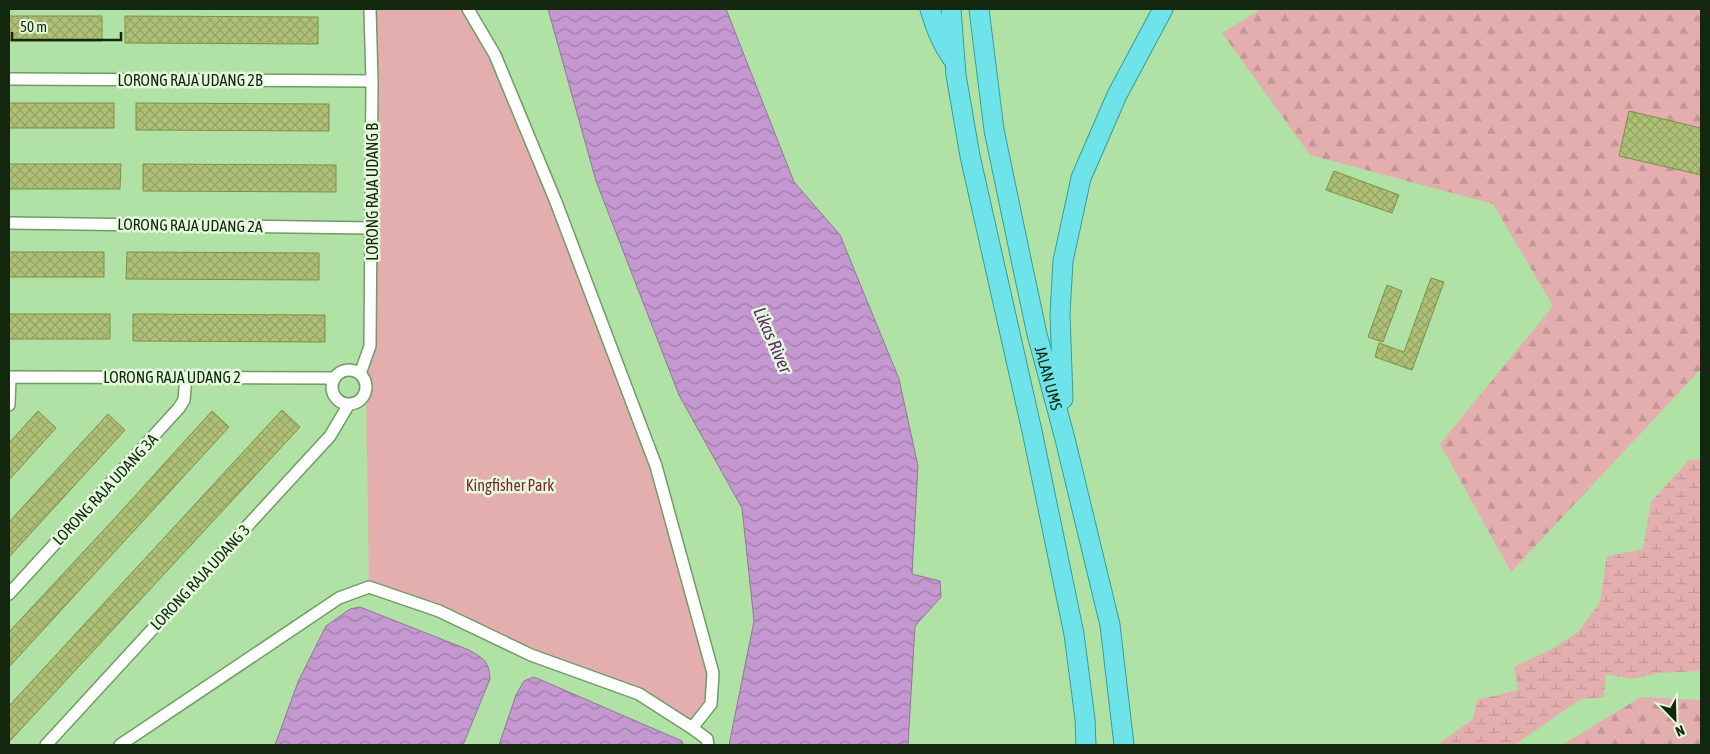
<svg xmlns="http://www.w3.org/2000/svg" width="1710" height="754" viewBox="0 0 1710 754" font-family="'Asap Condensed',sans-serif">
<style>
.green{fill:#e3aead}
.forest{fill:url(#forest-firs)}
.wetland{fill:url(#wetland-marsh)}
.water{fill:url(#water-waves);stroke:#907697}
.building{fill:url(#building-cross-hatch);stroke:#7f8f48}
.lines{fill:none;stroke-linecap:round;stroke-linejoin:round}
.minor-casing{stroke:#6f9d63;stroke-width:14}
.trunk-casing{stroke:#369e9a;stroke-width:21}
.minor{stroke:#fff;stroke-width:11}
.trunk{stroke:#6ee4ea;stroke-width:19}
.labels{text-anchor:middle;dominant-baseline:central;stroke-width:5;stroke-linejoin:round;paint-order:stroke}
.street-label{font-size:16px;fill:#13260e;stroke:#e3fbdc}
.park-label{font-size:16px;fill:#80242d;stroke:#e3fbdc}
.water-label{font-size:18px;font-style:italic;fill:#622a6f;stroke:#e3fbdc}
</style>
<defs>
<pattern id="forest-firs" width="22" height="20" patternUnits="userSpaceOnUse" patternTransform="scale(1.25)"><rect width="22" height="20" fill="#e3aead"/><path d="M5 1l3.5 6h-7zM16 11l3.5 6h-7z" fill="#c29694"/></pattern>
<pattern id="wetland-marsh" width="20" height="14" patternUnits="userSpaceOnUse" patternTransform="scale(1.25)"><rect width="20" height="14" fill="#e3aead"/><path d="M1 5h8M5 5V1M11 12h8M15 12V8" fill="none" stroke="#c29694"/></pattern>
<pattern id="water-waves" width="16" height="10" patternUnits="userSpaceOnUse" patternTransform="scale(1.25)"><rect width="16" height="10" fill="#c698d2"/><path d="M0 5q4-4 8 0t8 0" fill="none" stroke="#a07ca9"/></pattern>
<pattern id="building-cross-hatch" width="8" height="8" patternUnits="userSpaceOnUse" patternTransform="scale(1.25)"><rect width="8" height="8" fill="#aebf76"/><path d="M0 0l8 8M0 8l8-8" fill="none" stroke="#95a465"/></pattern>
</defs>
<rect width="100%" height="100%" fill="#b1e2a5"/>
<path class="green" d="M370,9H468L495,55L656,466L705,646L711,704L692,728L639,694L369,587L366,382L360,374L370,346Z"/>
<path class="forest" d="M1261,9H1701V369L1511,572L1440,444L1553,306L1493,204L1310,155L1222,33Z
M1641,697L1701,700V745H1562Z"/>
<path class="wetland" d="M1701,459V671L1658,673L1631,679L1606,674L1604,697L1581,699L1514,745H1437L1473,719L1477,700L1518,690L1514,667L1554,648L1578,632L1600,602L1607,556L1643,549L1651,502L1689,460Z"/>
<path class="water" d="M548,9H726L794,182L840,235L899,379L918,466L912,574L940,581L941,597L915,626L908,745H729L754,621L742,508L679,395L596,181Z
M360,607L469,650C484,659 489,661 490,679L463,745H275L298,682L326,626L350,609Z
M534,677L682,741L683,745H499L516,695L524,681Z"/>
<path class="building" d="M9,16H102V41H9Z
M125,16L318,17V44L125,43Z
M9,103H114V128H9Z
M136,103L329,104V131L136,130Z
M1629,111L1701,128V175L1619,156Z
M9,164H121L120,189H9Z
M143,164L336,165V192L143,191Z
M1334,171L1399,195L1392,213L1326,190Z
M9,252H104V277H9Z
M127,252L319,253V280L126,279Z
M1431,278L1444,282L1412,370L1375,357L1379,343L1404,352Z
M1387,285L1402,291L1383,342L1368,337Z
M9,314H110V339H9Z
M133,314L325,315V342L133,341Z
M282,410L300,427L9,742V706Z
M38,411L56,428L9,480V443Z
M212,411L229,427L9,667V632L115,518Z
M108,414L125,430L9,557V522Z"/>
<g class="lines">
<g class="minor-casing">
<path id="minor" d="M468,9L495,55L556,202L656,466L713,673L711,704L692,728
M9,79L372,81
M9,223L372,228
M332 387a17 17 0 1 1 34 0a17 17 0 1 1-34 0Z
M360,374L370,346L372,81L370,9
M9,377L335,378
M9,405L10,377
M9,594L179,408L184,400L186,377
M46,745L330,436L349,404
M120,745L339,598L369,587L439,611L531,655L639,694L692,728L707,739L708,745"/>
</g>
<g class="trunk-casing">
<g id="trunk">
<path d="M930,9C935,27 941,43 952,58"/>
<path d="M951,9L956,75L970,156L1032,431L1074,634L1085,719L1086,745"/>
<path id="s1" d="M979,9L994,130L1022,264L1037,334L1065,439L1110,625L1124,745"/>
<path d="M1063,399L1060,314L1063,261L1081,178L1117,95L1163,9"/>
</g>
</g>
<use href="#minor" class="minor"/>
<use href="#trunk" class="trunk"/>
</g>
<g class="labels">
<g class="street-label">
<text x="190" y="80">LORONG RAJA UDANG 2B</text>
<text transform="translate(372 192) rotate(-90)">LORONG RAJA UDANG B</text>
<text transform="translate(190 225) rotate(1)">LORONG RAJA UDANG 2A</text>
<text x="172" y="377">LORONG RAJA UDANG 2</text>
<text stroke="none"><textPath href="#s1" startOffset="376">JALAN UMS</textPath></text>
<text transform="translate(105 489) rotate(-47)">LORONG RAJA UDANG 3A</text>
<text transform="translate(200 577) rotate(-47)">LORONG RAJA UDANG 3</text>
</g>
<g class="park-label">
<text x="510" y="485">Kingfisher Park</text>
</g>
<g class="water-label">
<text transform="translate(773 340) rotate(66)">Likas River</text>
</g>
</g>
<rect width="1710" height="754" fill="none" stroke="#13260e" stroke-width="20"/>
<g transform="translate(1675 719) rotate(157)" stroke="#e3fbdc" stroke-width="4" paint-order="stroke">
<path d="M0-4L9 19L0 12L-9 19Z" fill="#13260e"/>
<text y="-8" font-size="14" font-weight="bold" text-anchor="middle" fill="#13260e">N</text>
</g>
<path d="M12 32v8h109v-8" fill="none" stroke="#13260e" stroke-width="2.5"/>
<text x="20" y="32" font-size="15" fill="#13260e" stroke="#e3fbdc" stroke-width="4" paint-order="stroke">50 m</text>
</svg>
